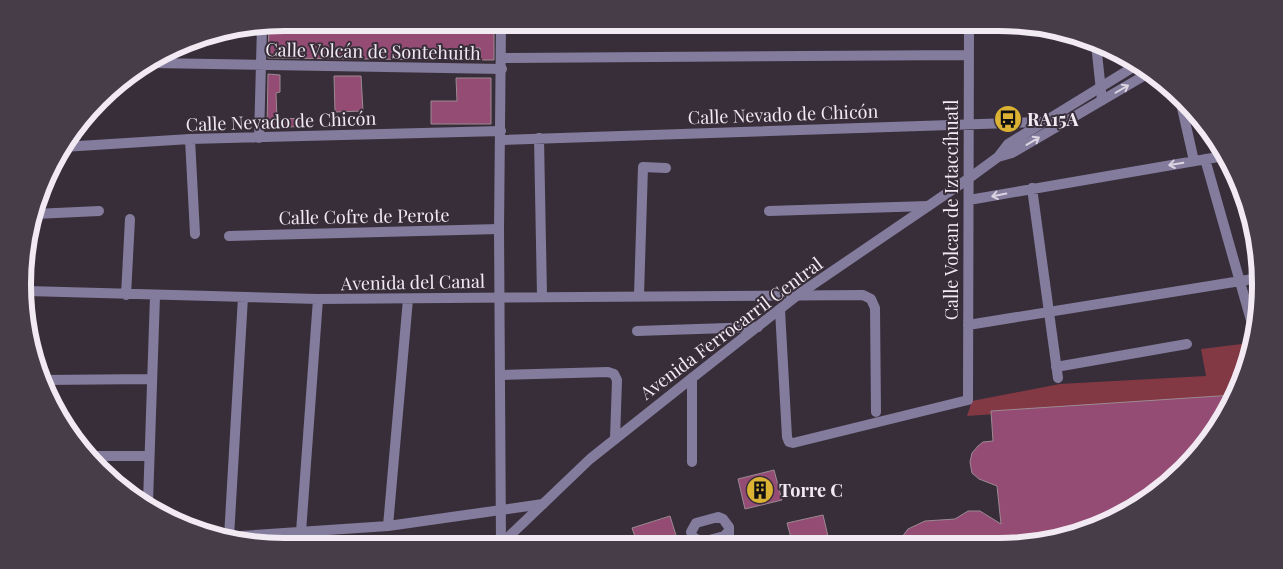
<svg xmlns="http://www.w3.org/2000/svg" width="1283" height="569" viewBox="0 0 1283 569" font-family="'Playfair Display',serif">
<style>
.green{fill:#823944}
.building{fill:#944c74;stroke:#9c8a92}
.lines{fill:none;stroke-linecap:round;stroke-linejoin:round}
.minor{stroke:#837c9c;stroke-width:10}
.tertiary{stroke:#837c9c;stroke-width:10}
.oneway{stroke:#dbd4e1}
.labels{text-anchor:middle;dominant-baseline:central;stroke-width:4;stroke-linejoin:round;paint-order:stroke}
.street-label{font-size:18px;fill:#f1eaf2;stroke:#382e3a}
.poi-label{font-size:18px;font-weight:bold;fill:#f1eaf2;stroke:#382e3a;text-anchor:start}
.rim{fill:none;stroke:#f1eaf2;stroke-width:6}
</style>
<rect width="100%" height="100%" fill="#382e3a"/>
<path class="green" d="M1250,343L1246,369L1232,398L967,416L972,401L1060,384L1206,376L1201,349Z"/>
<path class="building" d="M284,22H494V60H481L480,48H460L461,60L268,58L269,25Z
M268,74L280,75V92L276,93L277,119L309,118L310,126L267,128Z
M334,76H361L363,111L335,112Z
M456,78H491V124H431V101H457Z
M1234,395L1216,430L1171,482L1099,526L1033,544L896,545L908,529L925,521L955,519L968,511H980L1001,524L997,486L979,479L972,473L970,462L972,453L978,446L983,442L993,441L991,411Z
M774,470L782,500L745,509L738,479Z
M823,515L830,545H793L787,523Z
M670,516L679,545H638L632,528Z"/>
<g class="lines">
<path class="minor" d="M969,28L1010,24
M1096,44L1102,100
M502,58L967,55
M153,63L502,69
M1180,99L1194,161
M259,138L262,26
M539,138L542,296
M190,139L195,234
M501,140L1067,121
M63,147L190,139L501,131
M1205,159L1252,324
M1032,188L1058,378
M969,200L1224,156
M769,211L928,206
M35,214L99,211
M229,236L499,229
M27,291L318,299L863,295L871,299L875,308L876,412
M126,295L130,219
M639,295L643,167L666,168
M780,310L787,437L789,442L793,443L968,400L969,23
M968,325L1259,278
M637,331L758,327
M1056,367L1187,344
M502,375L608,372L614,374L617,380L615,439
M692,378V462
M44,380L151,379
M91,456H148
M148,502L155,296
M388,526L408,299
M301,532L318,299
M728,532L724,536L702,542L693,537L691,532L696,523L718,517L723,519L729,527V545
M226,537L388,526L543,504
M229,537L243,297"/>
<path class="tertiary" d="M998,157L1012,153L1147,74
M501,544L499,229L501,23
M499,546L590,459L692,378L799,294L968,179L998,157L1008,144L1135,66"/>
</g>
<defs><path id="oneway-shaft" d="M-6 0H5M1.5-3L5.5 0L1.5 3" fill="none" stroke-width="1.6" stroke-linecap="round" stroke-linejoin="round" transform="scale(1.25)"/></defs>
<g class="oneway">
<use href="#oneway-shaft" transform="translate(1122 89) rotate(-30)"/>
<use href="#oneway-shaft" transform="translate(1033 141) rotate(-31)"/>
<use href="#oneway-shaft" transform="translate(1176 164) rotate(171)"/>
<use href="#oneway-shaft" transform="translate(999 195) rotate(169)"/>
</g>
<defs>
<g id="bus-disc" transform="scale(1.4375)"><circle r="9.5" fill="#dbb233" stroke="#382e3a"/><path d="M-5-6H5V4H4V6H2V4H-2V6H-4V4H-5ZM-3.5-4V0h7V-4ZM-3.5 1.2v1.5H-2V1.2ZM2 1.2v1.5H3.5V1.2Z" fill="#111"/></g>
<g id="building-disc" transform="scale(1.4375)"><circle r="9.5" fill="#dbb233" stroke="#382e3a"/><path d="M-4-6H4V6H1V3H-1V6H-4ZM-2.5-4.3h1.7v1.8h-1.7ZM.8-4.3h1.7v1.8H.8ZM-2.5-1h1.7V.8h-1.7ZM.8-1h1.7V.8H.8Z" fill="#111"/></g>
</defs>
<g fill-rule="evenodd">
<use href="#bus-disc" x="1008" y="119"/>
<use href="#building-disc" x="760" y="490"/>
</g>
<g class="labels">
<g class="street-label">
<text transform="translate(373 51) rotate(1)">Calle Volcán de Sontehuith</text>
<text transform="translate(783 114) rotate(-2)">Calle Nevado de Chicón</text>
<text transform="translate(281 121) rotate(-2)">Calle Nevado de Chicón</text>
<text transform="translate(951 210) rotate(-90)">Calle Volcan de Iztaccíhuatl</text>
<text transform="translate(364 216) rotate(-1)">Calle Cofre de Perote</text>
<text transform="translate(413 282) rotate(-1)">Avenida del Canal</text>
<text transform="translate(731 328) rotate(-37)">Avenida Ferrocarril Central</text>
</g>
<g class="poi-label">
<text x="1027" y="119">RA15A</text>
<text x="779" y="490">Torre C</text>
</g>
</g>
<path d="M0 0H1283V569H0ZM284 31H999A253 253 0 0 1 1252 284V285A253 253 0 0 1 999 538H284A253 253 0 0 1 31 285V284A253 253 0 0 1 284 31Z" fill="#473d49" fill-rule="evenodd"/>
<path class="rim" d="M284 31H999A253 253 0 0 1 1252 284V285A253 253 0 0 1 999 538H284A253 253 0 0 1 31 285V284A253 253 0 0 1 284 31Z"/>
</svg>
